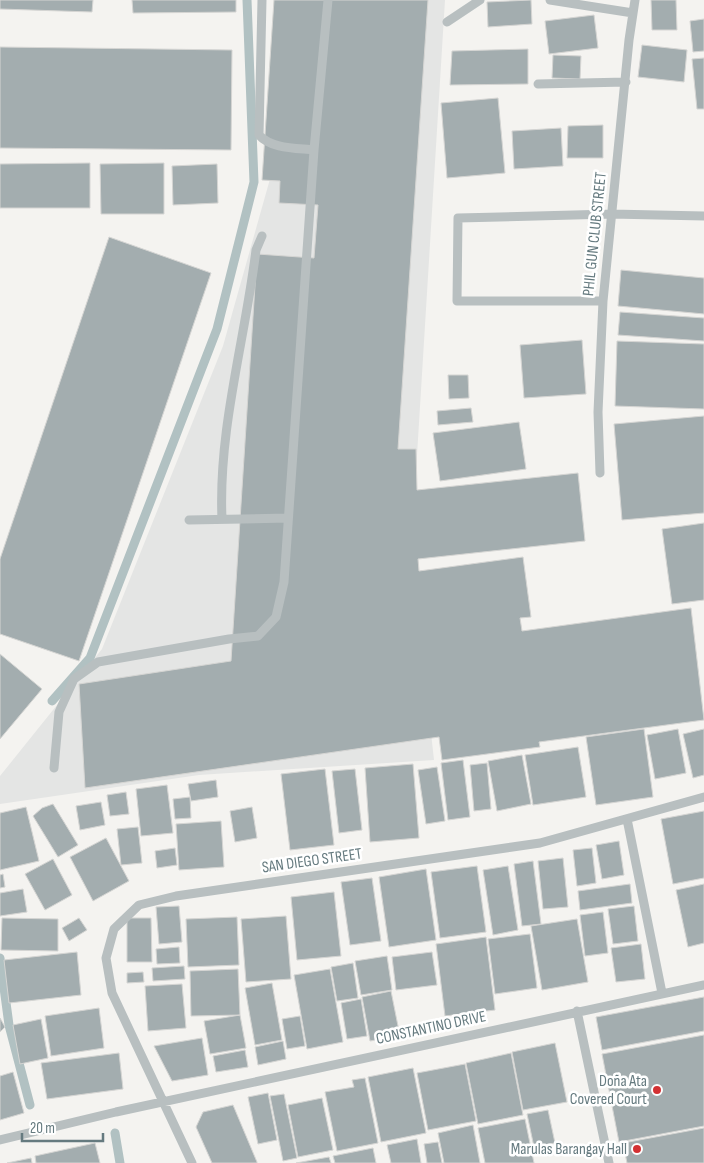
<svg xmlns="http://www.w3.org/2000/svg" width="704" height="1163" viewBox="0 0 704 1163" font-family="'Sofia Sans Condensed',sans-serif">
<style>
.built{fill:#e4e5e4}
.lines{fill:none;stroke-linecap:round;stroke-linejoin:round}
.stream{stroke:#b1c1c2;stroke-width:9}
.building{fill:#a3adaf;stroke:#d5d5d3}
.minor{stroke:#b8bfc0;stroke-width:9}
.poi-dot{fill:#d33133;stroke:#fff;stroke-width:2}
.labels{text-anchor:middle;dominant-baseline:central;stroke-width:5;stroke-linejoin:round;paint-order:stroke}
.street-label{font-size:16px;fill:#657a7f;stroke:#fff}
.poi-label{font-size:16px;fill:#657a7f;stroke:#fff;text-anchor:end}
</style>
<rect width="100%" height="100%" fill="#f4f3f0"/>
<path class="built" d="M289,0H445L411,553L434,760L199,775L0,804V776L102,649L223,346L279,147Z"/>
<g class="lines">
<path class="stream" d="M52,701L90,658L217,329L254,182L247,0
M0,958L9,1025L30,1105
M115,1133L120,1163"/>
</g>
<path class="building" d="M0,0H93L92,12L0,9Z
M132,0H236V12L133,13Z
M274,0H428L398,449H416L417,490L578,473L585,541L418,559L419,571L523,557L531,617L520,618L522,631L691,608L704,720L539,742L540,747L442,760L439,737L85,788L79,684L231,661L257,254L314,258L318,205L279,203L280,181L262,180Z
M531,0L532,24L488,27L487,2Z
M651,0H676L677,30H652Z
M594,15L598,48L549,54L545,21Z
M704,19V51L693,52L690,21Z
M642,45L687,50L684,82L638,77Z
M0,47L232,50L231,150L0,148Z
M528,49V84L450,85L452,51Z
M553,55L581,56L580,79L552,78Z
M704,58V109H697L692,59Z
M498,98L505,173L447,178L441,103Z
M603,125V158H567L568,126Z
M561,128L563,166L514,169L512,131Z
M90,163V208H0V164Z
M164,163V214H101L100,164Z
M217,164L218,203L173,205L172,166Z
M109,237L211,273L79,661L0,634V559Z
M621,270L704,278V314L618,306Z
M620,312L704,318V341L618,335Z
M582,340L586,394L524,398L520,345Z
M617,341L704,344V409L615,406Z
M448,375H468L469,398L449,399Z
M471,408L473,422L438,425L437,411Z
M704,416V513L622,520L614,424Z
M519,422L526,469L440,481L433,433Z
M704,523V600L672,604L662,529Z
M0,654L42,689L0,739Z
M644,729L653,797L596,805L586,737Z
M678,729L686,773L655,779L647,735Z
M704,729V775L693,778L683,734Z
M578,747L586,797L533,805L525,755Z
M522,755L531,804L497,811L488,761Z
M463,760L470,817L448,820L441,763Z
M487,763L491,809L474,811L470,765Z
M413,764L419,838L370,842L365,768Z
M437,767L445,821L426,824L418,770Z
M325,769L334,845L290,850L281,774Z
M355,769L362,830L339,833L332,771Z
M216,780L218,797L191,801L188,784Z
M167,785L173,833L141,836L136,789Z
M126,792L129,814L110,816L107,795Z
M190,797L191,818L175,819L173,799Z
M101,802L105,825L80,830L76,806Z
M53,804L78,845L58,857L33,816L42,808Z
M26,807L39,861L0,870V813Z
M252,807L257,838L235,842L230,811Z
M704,811V878L673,884L661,819Z
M221,821L224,867L179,870L176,824Z
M138,827L142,863L121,865L117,829Z
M106,838L129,881L93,901L70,857Z
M619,841L624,875L602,879L596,845Z
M175,848L177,865L157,868L155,851Z
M592,848L596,883L577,886L573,850Z
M563,858L568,907L543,909L538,861Z
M53,859L72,895L45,910L25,874Z
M533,861L541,924L522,926L514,864Z
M477,866L486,932L440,938L431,872Z
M508,866L518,930L493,935L483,870Z
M426,869L436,940L389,947L379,877Z
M3,874L5,887L0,888V875Z
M372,878L381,941L350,945L341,882Z
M630,884L632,903L580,910L578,891Z
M704,884V943L688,947L676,890Z
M23,889L27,912L0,916V893Z
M334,892L341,956L297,960L291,897Z
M179,906L182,942L159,944L156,907Z
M634,906L638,941L613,944L608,909Z
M603,912L608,953L585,956L580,915Z
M286,916L291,979L246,982L241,919Z
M237,917L239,965L188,967L186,919Z
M2,918L58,919V951L1,950Z
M79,918L87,930L69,941L62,928Z
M127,918H151L152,962H127Z
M577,919L588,982L542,990L531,926Z
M530,934L537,988L495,994L488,939Z
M486,937L495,1010L445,1016L436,944Z
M641,944L645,979L616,982L611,948Z
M179,947L180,963L157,964L156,949Z
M77,952L81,995L9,1003L4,960Z
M432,952L437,985L396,990L392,957Z
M387,956L392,990L361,995L355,961Z
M353,963L358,998L337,1001L331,967Z
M184,966L185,979L153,981L152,968Z
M238,969L240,1015L191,1016L190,971Z
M330,969L343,1042L307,1049L294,975Z
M143,972L144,982L127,983V973Z
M272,983L282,1040L255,1045L245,988Z
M182,984L186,1028L148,1031L145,986Z
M391,991L400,1036L370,1041L362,997Z
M704,997V1031L602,1050L596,1017Z
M361,999L367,1036L347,1039L341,1003Z
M99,1008L104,1048L51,1056L45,1016Z
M240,1015L246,1048L210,1054L204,1021Z
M300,1016L305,1046L287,1049L282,1019Z
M0,1018L5,1027L0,1032Z
M41,1019L48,1058L20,1064L13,1025Z
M704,1035V1126L619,1142L602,1054Z
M202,1038L208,1075L172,1081L154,1046Z
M283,1041L286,1059L258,1065L255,1047Z
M555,1043L567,1102L523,1110L512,1052Z
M245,1050L248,1067L216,1072L213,1056Z
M119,1053L123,1089L47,1099L41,1063Z
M511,1053L523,1115L478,1124L466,1063Z
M465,1064L476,1121L428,1130L417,1073Z
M413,1068L426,1133L381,1142L368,1077Z
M13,1072L24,1113L0,1120V1076Z
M365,1078L378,1143L337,1151L325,1092L354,1087L352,1080Z
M268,1093L277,1140L258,1144L248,1097Z
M284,1094L297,1158L283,1161L270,1096Z
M322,1098L333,1150L298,1157L288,1105Z
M233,1105L257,1162V1163H212L196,1127L203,1112Z
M548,1110L555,1143L534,1147L527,1114Z
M525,1119L534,1163H485L478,1128Z
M473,1125L480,1163H444L438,1133Z
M704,1128V1163H627L623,1143Z
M417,1139L421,1163H391L387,1145Z
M438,1142L442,1163H427L424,1144Z
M95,1143L100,1163H36L35,1156Z
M373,1148L376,1163H335L333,1156Z
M329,1157L331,1163H296Z
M31,1158L32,1163H7Z"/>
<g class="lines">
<path class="minor" d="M262,0L259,135C271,149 297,148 314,150
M550,0L633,13
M447,22L480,0
M538,84L626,82
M603,301H457L458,218L611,214L704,216
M600,473L598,412L603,301L629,40L635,0
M222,519C218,429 245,340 256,250L262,236
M189,520L288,518
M54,768L59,712L74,679L98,662L229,639L258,636L276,617L284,582L314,150L328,0
M627,819L662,993
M577,1011L609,1163
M0,1140L116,1112L704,985
M192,1163L112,993L106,958L114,929L139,905L176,896L540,843L704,797"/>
</g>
<g class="poi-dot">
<circle cx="657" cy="1090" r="5"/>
<circle cx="637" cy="1149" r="5"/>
</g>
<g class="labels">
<g class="street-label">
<text transform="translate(595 234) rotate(-84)">PHIL GUN CLUB STREET</text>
<text transform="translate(312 861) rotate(-8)">SAN DIEGO STREET</text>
<text transform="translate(431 1028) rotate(-12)">CONSTANTINO DRIVE</text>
</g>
<g class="poi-label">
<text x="647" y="1081">Doña Ata<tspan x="647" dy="18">Covered Court</tspan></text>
<text x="627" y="1149">Marulas Barangay Hall</text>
</g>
</g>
<path d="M22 1133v8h81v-8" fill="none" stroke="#657a7f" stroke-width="2.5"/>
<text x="30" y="1133" font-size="15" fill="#657a7f" stroke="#ffffff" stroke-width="4" paint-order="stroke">20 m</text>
</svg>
